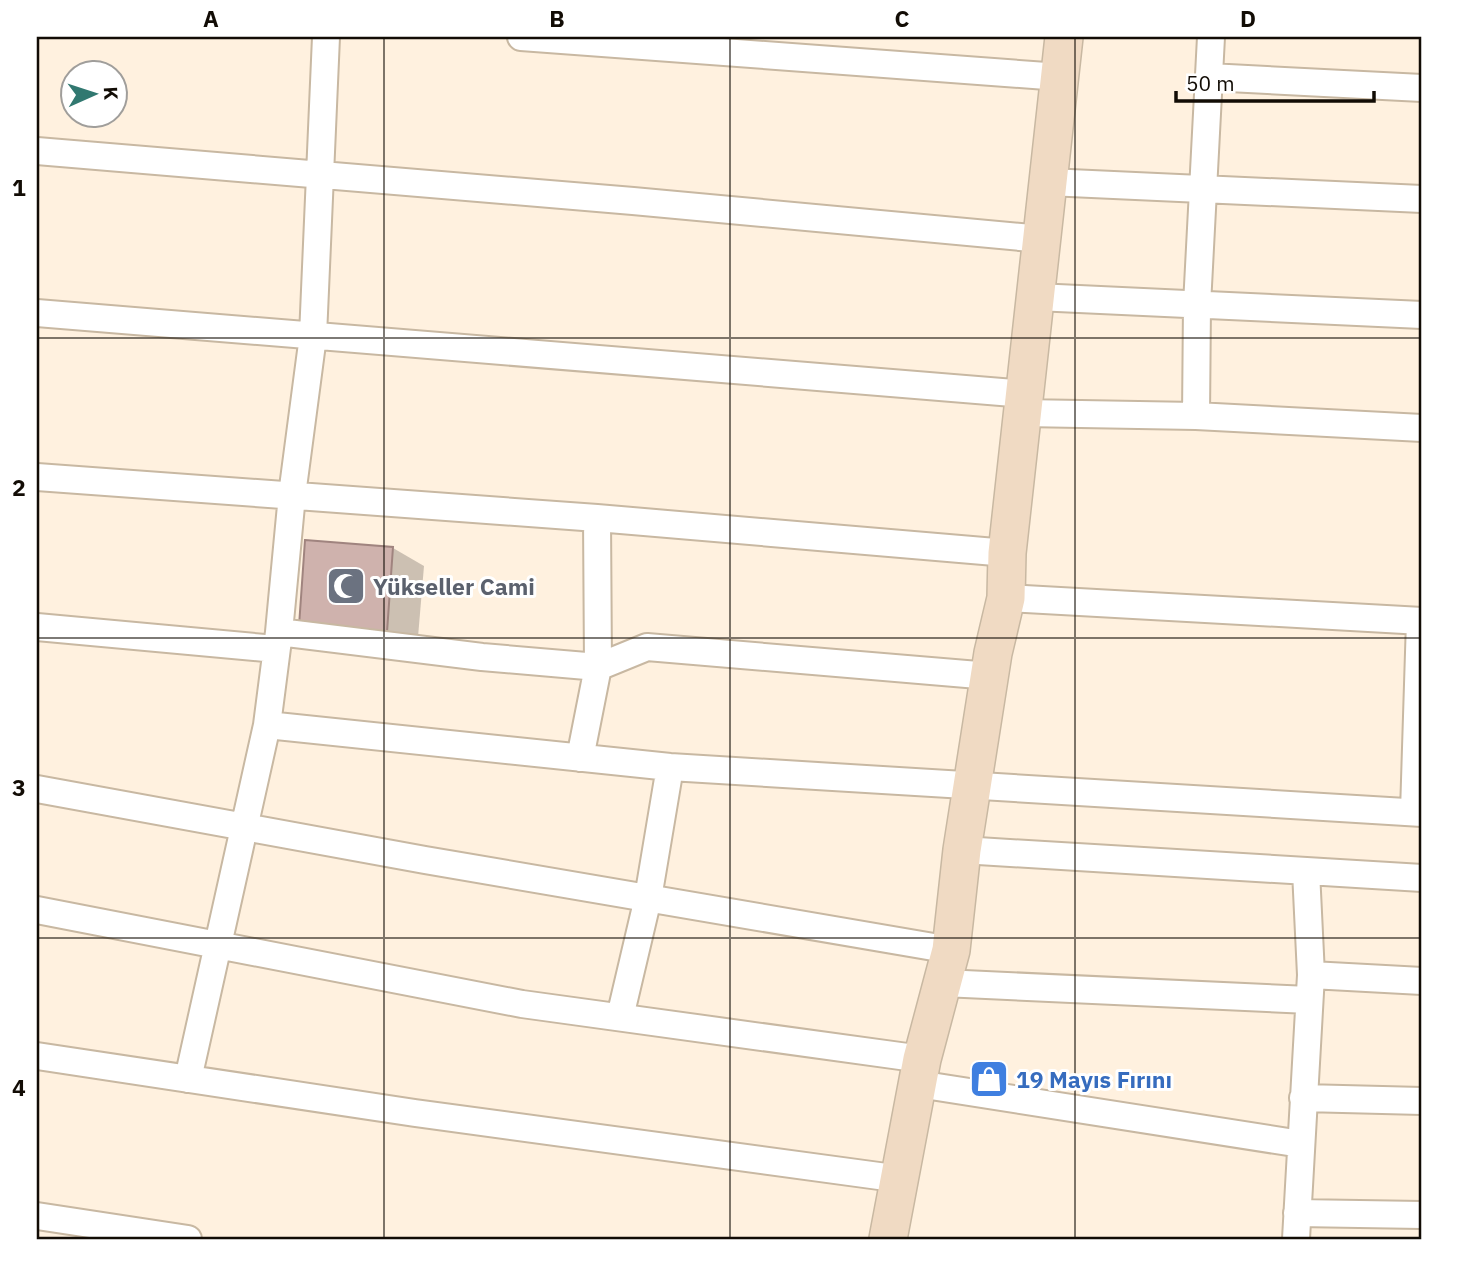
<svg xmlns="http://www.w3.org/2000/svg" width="1459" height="1276" viewBox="0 0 1459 1276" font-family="'IBM Plex Sans',sans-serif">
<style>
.shadow{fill:#0003}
.building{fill:#cfb2ad;stroke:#a0847f;stroke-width:2}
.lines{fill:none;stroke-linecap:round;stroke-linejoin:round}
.minor-casing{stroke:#c8b8a2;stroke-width:30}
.secondary-casing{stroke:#c8b8a2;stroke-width:40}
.minor{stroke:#fff;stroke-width:26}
.secondary{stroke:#f0dac3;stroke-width:37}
.grid{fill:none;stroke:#120c05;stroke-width:2;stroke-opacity:0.55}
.labels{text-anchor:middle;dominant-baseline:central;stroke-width:6;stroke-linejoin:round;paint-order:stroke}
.worship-label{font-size:23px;font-weight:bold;fill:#5b616d;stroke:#fff;text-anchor:start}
.shop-label{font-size:23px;font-weight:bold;fill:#366cbe;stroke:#fff;text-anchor:start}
.neatline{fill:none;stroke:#120c05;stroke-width:2.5}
.grid-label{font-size:23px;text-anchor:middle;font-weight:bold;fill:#120c05}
</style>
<rect width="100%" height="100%" fill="#fff1df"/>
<path class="shadow" d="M393,548L424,566L417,649L332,643Z"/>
<path class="building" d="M305,540L393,547L387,632L299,626Z"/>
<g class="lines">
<g class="minor-casing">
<path id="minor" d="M521,37L1060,77
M1209,77L1422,88
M37,151L633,201L1042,239
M1048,182L1422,199
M1036,297L1422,315
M37,313L1026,394
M1023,413L1196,416L1422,428
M1196,416L1197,305L1211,37
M37,477L597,518L1007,553
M1006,598L1422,621
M37,627L276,649
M279,632L482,657L598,667L647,647L990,676
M267,725L670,767L1422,813
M580,758L598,667L597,518
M37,789L425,860L951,950
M1414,812L1420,621
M962,850L1422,878
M37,910L522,1004L922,1059
M1311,975L1422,981
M943,983L1309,1000
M620,1017L648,898L670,767
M37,1056L415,1113L901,1179
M188,1079L267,725L279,632L292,495L313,336L326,37
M918,1084L1301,1144
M1303,1098L1422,1101
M1297,1213L1422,1215
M37,1216L188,1239
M1296,1239L1311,975L1306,871"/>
</g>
<g class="secondary-casing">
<path id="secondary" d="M888,1239L922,1059L951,950L962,850L993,653L1006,598L1007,553L1064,37"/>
</g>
<use href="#minor" class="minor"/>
<use href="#secondary" class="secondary"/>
</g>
<path class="grid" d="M384,37V1239M730,37V1239M1075,37V1239M37,338H1422M37,638H1422M37,938H1422"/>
<defs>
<g id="mosque-square" transform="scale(2.0125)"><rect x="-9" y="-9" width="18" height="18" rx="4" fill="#6b7280" stroke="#fff"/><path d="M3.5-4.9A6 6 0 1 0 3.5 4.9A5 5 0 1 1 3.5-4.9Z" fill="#fff"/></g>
<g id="shop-square" transform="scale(2.0125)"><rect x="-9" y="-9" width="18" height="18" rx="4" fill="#3f7fe0" stroke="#fff"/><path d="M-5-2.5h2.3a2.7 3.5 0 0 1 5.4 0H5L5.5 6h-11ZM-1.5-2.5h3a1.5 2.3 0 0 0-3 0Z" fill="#fff"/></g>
</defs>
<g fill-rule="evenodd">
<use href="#mosque-square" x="346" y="586"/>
<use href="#shop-square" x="989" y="1079"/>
</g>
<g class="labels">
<g class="worship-label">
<text x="373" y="586">Yükseller Cami</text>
</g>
<g class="shop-label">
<text x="1016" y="1079">19 Mayıs Fırını</text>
</g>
</g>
<rect width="1459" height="1276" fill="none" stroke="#ffffff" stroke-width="77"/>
<g transform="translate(94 94) rotate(87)"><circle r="33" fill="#ffffff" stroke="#a09e9b" stroke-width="2"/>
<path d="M0-5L12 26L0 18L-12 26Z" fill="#317870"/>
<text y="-10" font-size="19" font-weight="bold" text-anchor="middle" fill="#120c05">K</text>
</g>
<path d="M1176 91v10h198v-10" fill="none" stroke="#120c05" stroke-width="3.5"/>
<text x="1186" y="91" font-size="21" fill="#120c05" stroke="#ffffff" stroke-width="5" paint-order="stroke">50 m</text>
<rect x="38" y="38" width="1382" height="1200" class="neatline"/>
<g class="grid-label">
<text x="211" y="27">A</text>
<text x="557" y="27">B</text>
<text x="902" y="27">C</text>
<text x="1248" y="27">D</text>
<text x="19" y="196">1</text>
<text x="19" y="496">2</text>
<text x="19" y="796">3</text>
<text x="19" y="1096">4</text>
</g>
</svg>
